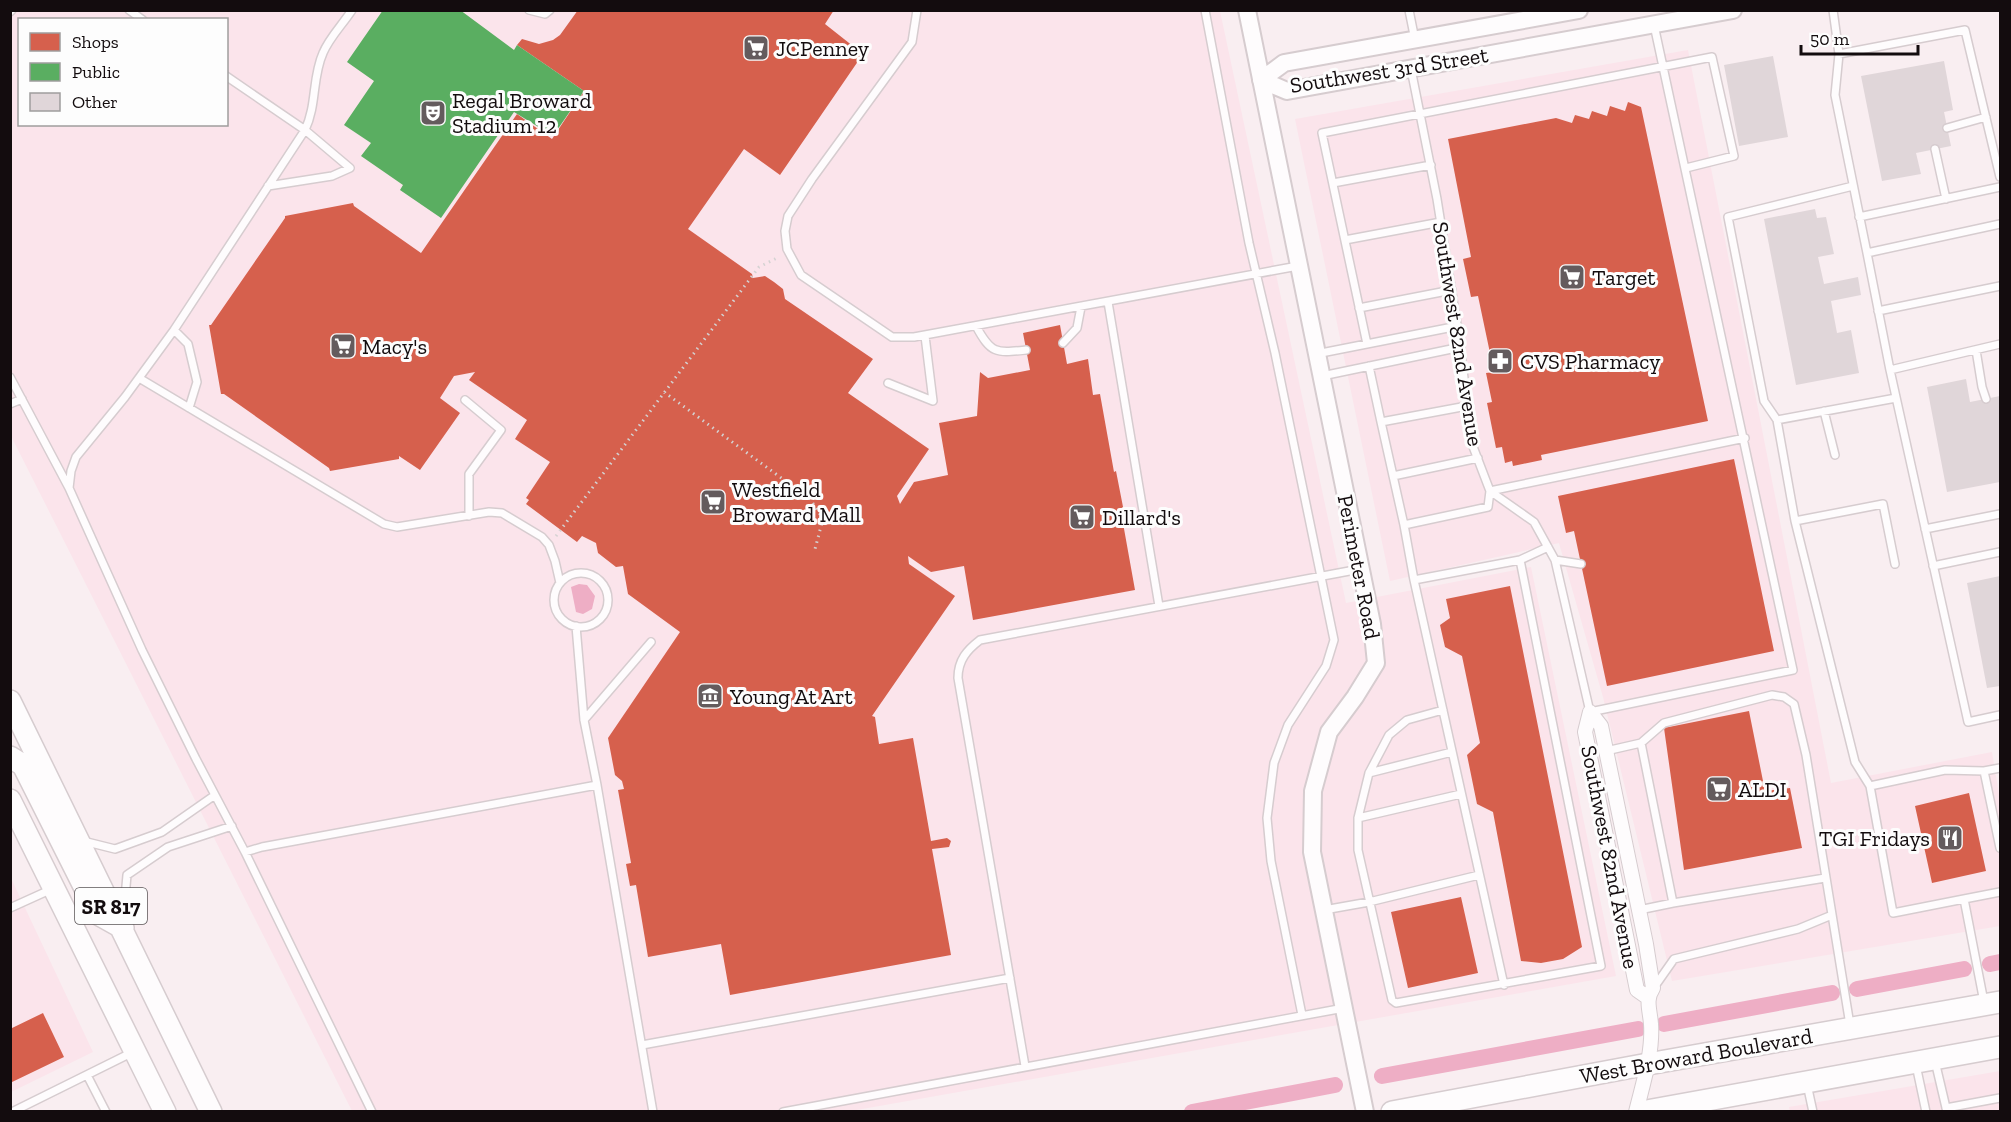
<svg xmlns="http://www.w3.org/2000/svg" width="2011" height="1122" viewBox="0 0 2011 1122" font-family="'Zilla Slab',serif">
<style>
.built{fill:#fbe4eb;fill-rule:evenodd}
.water{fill:#eeaec5}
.shops{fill:#d6604d}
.public{fill:#5aae61}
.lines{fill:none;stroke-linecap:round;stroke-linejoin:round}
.canal{stroke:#eeaec5;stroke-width:16}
.building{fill:#e0d6d9}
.service-casing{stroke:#d6cccf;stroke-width:10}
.minor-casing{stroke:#d6cccf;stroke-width:16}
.tertiary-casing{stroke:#d6cccf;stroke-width:20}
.primary-casing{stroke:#d6cccf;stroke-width:24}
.path{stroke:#d4d2d2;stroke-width:3;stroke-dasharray:1.5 4.5;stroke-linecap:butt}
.service{stroke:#fefcfd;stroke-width:7}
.minor{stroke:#fefcfd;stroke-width:14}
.tertiary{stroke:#fefcfd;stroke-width:16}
.primary{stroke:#fefcfd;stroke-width:21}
.labels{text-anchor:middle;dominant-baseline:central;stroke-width:6;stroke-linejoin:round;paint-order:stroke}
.shield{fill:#fdfdfd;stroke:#595456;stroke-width:1.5}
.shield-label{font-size:21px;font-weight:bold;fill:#130c0e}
.poi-label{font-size:22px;fill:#130c0e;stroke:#fdfdfd;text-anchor:start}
.street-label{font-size:22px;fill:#130c0e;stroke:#fdfdfd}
</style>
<rect width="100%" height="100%" fill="#f9eef1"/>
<path class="built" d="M11,11H1220L1346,603L1531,567L1616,976L851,1111H352L11,436ZM20,20H226V124H20Z
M1688,50L1831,783L1992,752L2000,800V926L1672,981L1603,697L1559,543L1390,581L1295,119Z
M10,876L93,1052L11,1092H10Z
M2000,1071V1111L1790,1112L1789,1107Z"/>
<path class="water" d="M579,584L587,585L595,596L592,609L583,614L576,612L571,587Z"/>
<path class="shops" d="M578,10H834L825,24L863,54L780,175L744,149L688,229L752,274L753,278L765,276L774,282L783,289L785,299L873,359L848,393L929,449L897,496L900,504L914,482L948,475L939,423L977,416L980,372L988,378L1030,370L1023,333L1060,325L1067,364L1088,359L1093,395L1100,394L1114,472L1116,471L1124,512H1121L1135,590L973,620L964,566L931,572L908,556L909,564L955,596L872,716L875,717L879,744L913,738L931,841L947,838L951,841L949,847L932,849L951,955L730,995L721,944L648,957L636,885L630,886L626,864L631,863L618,790L624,789L622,781L615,775L608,738L680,632L628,594L623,566L616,567L598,553L596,543L582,536L577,542L526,504L529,500L526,498L550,462L515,439L527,420L469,380L475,372L454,376L440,398L460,413L420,470L399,456V459L330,471L329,468L224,394H221L209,325H211L285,218V216L353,203L354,206L421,253L517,114L552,139L584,91L517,45L522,39L539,44L553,40L560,35Z
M1628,102L1641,107L1708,421L1541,455L1542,460L1513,466L1512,461L1505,463L1502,447L1496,448L1487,403L1492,402L1486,373L1494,372L1478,296L1471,297L1463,259L1471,257L1448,139L1556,118L1572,123L1575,115L1589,119L1592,111L1607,116L1610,106L1625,111Z
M1734,459L1774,651L1607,686L1574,531L1566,533L1558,496Z
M1510,586L1582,947L1563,959L1541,963L1521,961L1493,812L1477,804L1467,755L1480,743L1462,656L1445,647L1440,625L1450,618L1446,599Z
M1749,711L1765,791L1790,788L1802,848L1684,870L1664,728Z
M1969,793L1986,871L1932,883L1915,806Z
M1461,897L1478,973L1408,988L1391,912Z
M43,1013L64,1057L10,1083V1029Z"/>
<path class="public" d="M383,10H460L514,50L517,45L584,91L553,136L514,112L441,218L400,190L403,185L361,156L371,143L344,125L374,81L347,62Z"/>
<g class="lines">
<path class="canal" d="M1990,964L2000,962
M1857,989L1964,969
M1664,1024L1832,993
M1382,1076L1638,1029
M1192,1112L1335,1085"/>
</g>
<path class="building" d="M1773,56L1788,137L1739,146L1724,65Z
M1944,61L1953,110L1944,112L1951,146L1916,153L1921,174L1882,181L1861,76Z
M1815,209L1817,218L1826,217L1834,254L1818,257L1824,284L1858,277L1861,295L1831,301L1837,333L1851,330L1859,373L1796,385L1764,219Z
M1966,379L1970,402L2000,396V482L1947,492L1927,387Z
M2000,576V686L1987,688L1967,583Z"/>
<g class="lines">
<g class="service-casing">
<path id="service" d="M129,10L143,20
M352,10C343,24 329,38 323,53C312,77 317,105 305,130L174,330L125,397L76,457L71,471L69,488L142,650L196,759L245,852L372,1112
M529,10L545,14L550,10
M917,10L912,42L812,179L788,216L785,231L787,249L801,275L892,337H914L1298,266
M1205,10L1249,243L1275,353L1334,640L1326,666L1288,725L1274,763L1267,818L1271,861L1302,1015
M1409,10L1415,40
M1833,10L1839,54L1835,95L1867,253L2000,224
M10,12L12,10
M1839,54L1965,30L2000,177
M1411,69L1437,199L1459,337L1472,444L1490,491L1534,522L1555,560L1590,712L1793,670L1654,25
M226,76L305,130L350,168L332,176L268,186
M1947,128L1986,117
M1935,149L1946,199
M1333,183L1431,165
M1859,217L2000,187
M1345,240L1441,222
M1867,253L1890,370L2000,344
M1108,302L1159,606
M1359,308L1452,290
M1878,311L2000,286
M976,326C991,354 996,353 1026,350
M174,330L188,344L197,382L189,408
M1063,343L1077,328L1081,307
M1367,344L1322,133L1712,57L1734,156L1686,168
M1976,350L1982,387L1986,399
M1316,354L1458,326
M1369,366L1381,422
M1890,370L1968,722L2000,715
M1322,376L1461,347
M10,377L69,488
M139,378L384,524L397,527L489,512L502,513L542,537L549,545L555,561L560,583
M888,383L933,401L925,336
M465,400L501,430L469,474V516
M10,404L22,399
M1824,411L1835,455
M1777,420L1764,401L1728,217L1853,186
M1393,476L1478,458
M1795,521L1855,762L1870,786L1893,913L1964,899
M1404,525L1381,422L1467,406
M1925,529L2000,514
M1555,560L1581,564
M1895,564L1883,504L1795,521L1777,420L1896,398
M1933,566L2000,552
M554 600a27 27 0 1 1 54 0a27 27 0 1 1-54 0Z
M1414,580L1404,525L1488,507L1490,491L1745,438
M576,626L584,720L597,785L653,1112
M1443,710L1407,720L1389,735L1369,773L1358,818V850L1392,1000L1396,1003L1601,966L1520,560L1548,547
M584,720L651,642
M1641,743L1673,903L1825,878
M1606,751L1641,743L1664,723L1772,695L1784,697L1794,704L1806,755L1850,1025
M2000,768L1984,771L2000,848
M1369,773L1452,752
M1870,786L1945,770L1984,771
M1358,818L1461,794
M83,841L115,849L162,832L215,795
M245,852L262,847L597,785
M10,908L52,889
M1324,910L1369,902L1479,875
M1639,910L1673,903
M123,920L127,875L168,847L232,826
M1504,985L1414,580L1520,560
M1655,986L1674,959L1798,929L1832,915
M1984,1002L1964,899L2000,892
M642,1045L1010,978
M1935,1061L1947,1112
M1916,1065L1926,1112
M1025,1066L958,678C958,660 967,650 980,640L1360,569
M87,1075L106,1112
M1807,1084L1813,1112
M1946,1108L2000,1098
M12,1112L131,1053
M783,1112L1344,1008"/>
</g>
<g class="minor-casing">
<path id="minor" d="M1590,712L1601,726L1646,944L1653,988C1645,1000 1650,1010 1651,1024C1653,1053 1643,1083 1636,1112
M1590,712L1585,732L1637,990L1647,997"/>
</g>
<g class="tertiary-casing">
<path id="tertiary" d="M1247,10L1372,624L1376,663L1355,697L1329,732L1313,791L1312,852L1365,1112
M1261,80L1287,91L1733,10
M1261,80L1284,63L1579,10"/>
</g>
<g class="primary-casing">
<path id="primary" d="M10,701L211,1112
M10,757L23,765L98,914L123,928
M10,800L165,1112
M1392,1112L1648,1064L2000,1002
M1641,1112L2000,1047"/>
</g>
<path class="path" d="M664,392L810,499L823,519L815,549
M556,536L759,267L779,257"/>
<use href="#service" class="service"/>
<use href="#minor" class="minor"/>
<use href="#tertiary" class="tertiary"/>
<use href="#primary" class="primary"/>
</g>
<defs>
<g id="supermarket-square" transform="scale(1.35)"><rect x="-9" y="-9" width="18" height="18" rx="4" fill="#645b5d" stroke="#fdfdfd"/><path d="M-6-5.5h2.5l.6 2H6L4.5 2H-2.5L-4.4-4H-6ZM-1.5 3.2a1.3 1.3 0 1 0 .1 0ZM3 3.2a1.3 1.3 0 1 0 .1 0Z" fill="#fff"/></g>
<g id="theatre-square" transform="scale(1.35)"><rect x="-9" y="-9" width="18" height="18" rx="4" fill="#645b5d" stroke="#fdfdfd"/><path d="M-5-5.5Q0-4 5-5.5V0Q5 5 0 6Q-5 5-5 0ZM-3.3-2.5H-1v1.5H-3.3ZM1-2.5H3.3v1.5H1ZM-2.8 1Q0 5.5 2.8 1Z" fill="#fff"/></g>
<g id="pharmacy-square" transform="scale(1.35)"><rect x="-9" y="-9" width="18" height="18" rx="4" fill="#645b5d" stroke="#fdfdfd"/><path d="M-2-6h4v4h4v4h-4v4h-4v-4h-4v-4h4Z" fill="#fff"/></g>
<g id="museum-square" transform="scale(1.35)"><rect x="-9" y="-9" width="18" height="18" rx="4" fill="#645b5d" stroke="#fdfdfd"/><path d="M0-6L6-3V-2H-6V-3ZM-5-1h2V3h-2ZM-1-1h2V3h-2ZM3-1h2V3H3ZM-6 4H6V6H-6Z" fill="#fff"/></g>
<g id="restaurant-square" transform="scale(1.35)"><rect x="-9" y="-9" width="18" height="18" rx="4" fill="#645b5d" stroke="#fdfdfd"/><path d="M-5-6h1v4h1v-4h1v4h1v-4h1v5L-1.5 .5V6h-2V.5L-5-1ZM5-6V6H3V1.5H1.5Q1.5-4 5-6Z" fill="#fff"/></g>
</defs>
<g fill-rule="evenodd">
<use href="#supermarket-square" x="756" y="48"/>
<use href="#theatre-square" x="433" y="113"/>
<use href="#supermarket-square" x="1572" y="277"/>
<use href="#supermarket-square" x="343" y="346"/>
<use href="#pharmacy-square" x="1500" y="361"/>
<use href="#supermarket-square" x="713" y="502"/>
<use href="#supermarket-square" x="1082" y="517"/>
<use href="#museum-square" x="710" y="696"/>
<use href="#supermarket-square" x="1719" y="789"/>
<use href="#restaurant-square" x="1950" y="838"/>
</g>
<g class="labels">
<rect class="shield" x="75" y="888" width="72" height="36" rx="4.5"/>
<g class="shield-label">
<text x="111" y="906">SR 817</text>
</g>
<g class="poi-label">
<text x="776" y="48">JCPenney</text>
<text x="452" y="100">Regal Broward<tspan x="452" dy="25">Stadium 12</tspan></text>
<text x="1592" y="277">Target</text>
<text x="362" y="346">Macy's</text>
<text x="1520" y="361">CVS Pharmacy</text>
<text x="732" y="489">Westfield<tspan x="732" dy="25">Broward Mall</tspan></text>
<text x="1102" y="517">Dillard's</text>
<text x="730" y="696">Young At Art</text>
<text x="1738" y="789">ALDI</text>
<text x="1930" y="838" text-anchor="end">TGI Fridays</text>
</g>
<g class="street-label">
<text transform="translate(1389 70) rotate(-9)">Southwest 3rd Street</text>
<text transform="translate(1458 334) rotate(81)">Southwest 82nd Avenue</text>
<text transform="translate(1359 567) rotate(79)">Perimeter Road</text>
<text transform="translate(1610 857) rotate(79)">Southwest 82nd Avenue</text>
<text transform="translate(1696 1056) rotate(-10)">West Broward Boulevard</text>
</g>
</g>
<rect width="2011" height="1122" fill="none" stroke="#130c0e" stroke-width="24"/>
<rect x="18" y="18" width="210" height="108" fill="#fdfdfd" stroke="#9f9d9d" stroke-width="1.5"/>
<rect x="30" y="33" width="30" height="18" fill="#d6604d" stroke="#9f9d9d" stroke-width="1.5"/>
<text x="72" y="48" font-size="18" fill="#130c0e">Shops</text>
<rect x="30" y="63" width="30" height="18" fill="#5aae61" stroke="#9f9d9d" stroke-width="1.5"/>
<text x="72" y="78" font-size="18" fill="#130c0e">Public</text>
<rect x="30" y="93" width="30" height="18" fill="#e0d6d9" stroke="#9f9d9d" stroke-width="1.5"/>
<text x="72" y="108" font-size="18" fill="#130c0e">Other</text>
<path d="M1801 45v9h117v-9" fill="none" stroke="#130c0e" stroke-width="3"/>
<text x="1810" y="45" font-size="18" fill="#130c0e" stroke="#fdfdfd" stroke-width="4.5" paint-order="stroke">50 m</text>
</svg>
